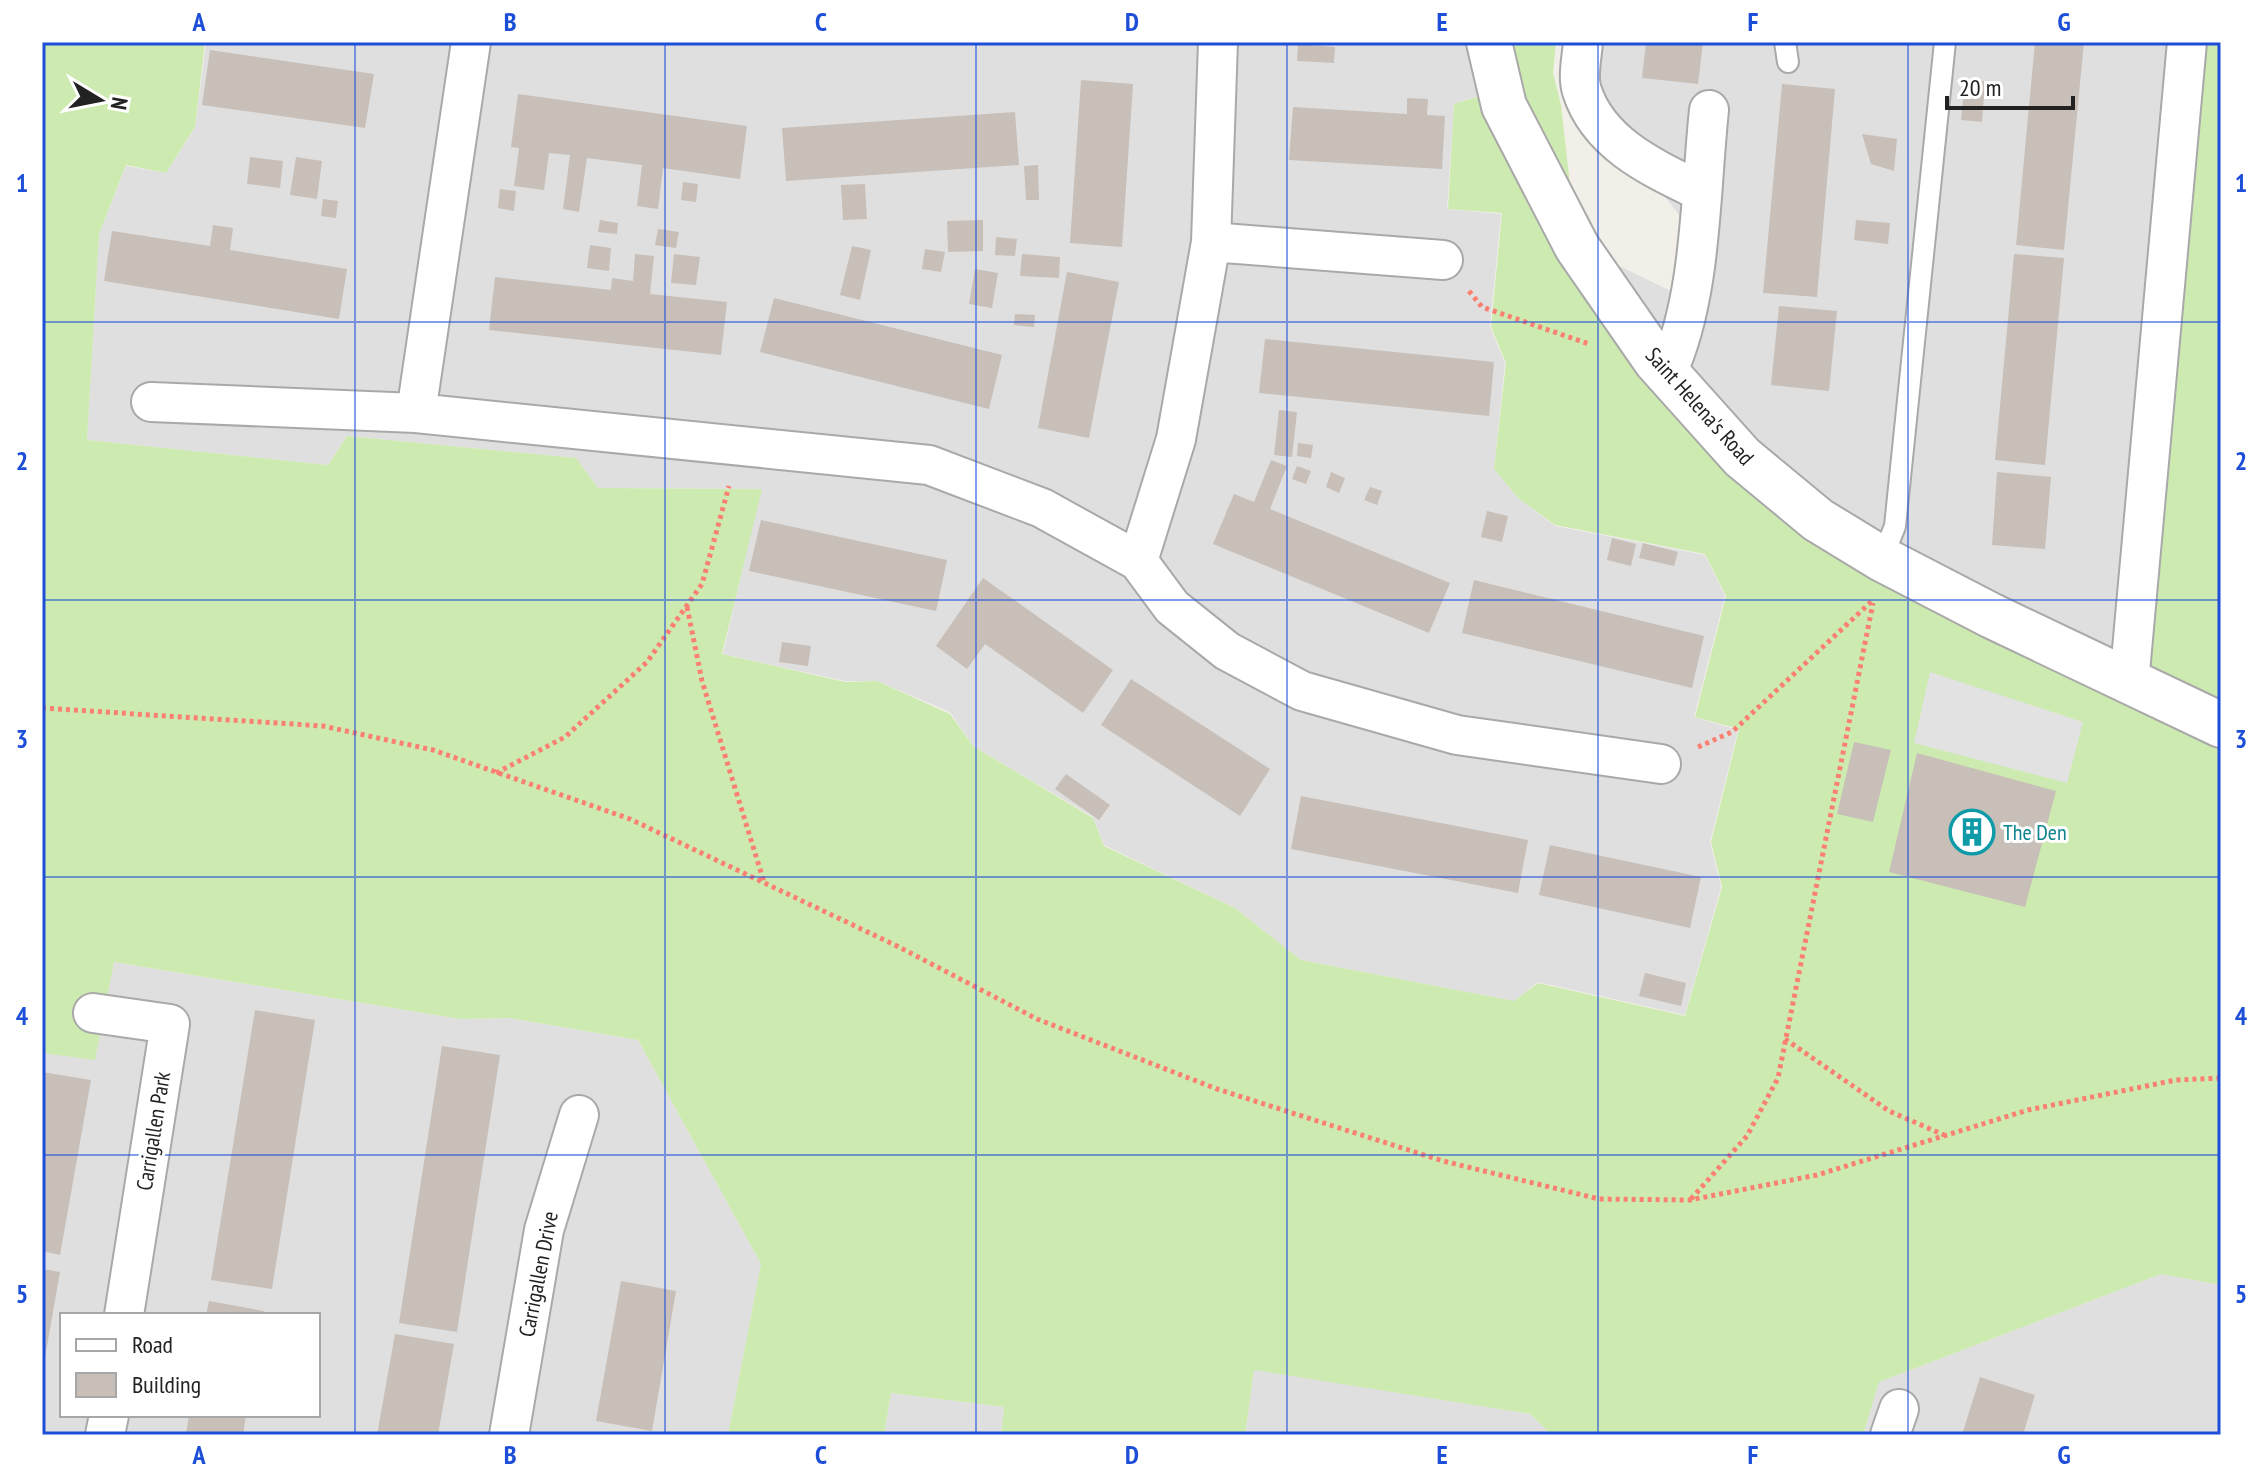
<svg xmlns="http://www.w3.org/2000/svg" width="2263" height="1477" viewBox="0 0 2263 1477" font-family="'PT Sans Narrow',sans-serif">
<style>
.residential{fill:#e0dfdf;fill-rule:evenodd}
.grass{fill:#cdebb0}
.parking{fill:#e2e2e2}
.building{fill:#c7bfb8}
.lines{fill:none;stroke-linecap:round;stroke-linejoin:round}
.service-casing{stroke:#a9a9a9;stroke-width:24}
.minor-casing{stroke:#a9a9a9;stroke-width:42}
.tertiary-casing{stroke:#a9a9a9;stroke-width:48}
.path{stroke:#fa8072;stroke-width:5;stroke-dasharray:4 4;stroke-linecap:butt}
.service{stroke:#fff;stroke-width:20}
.minor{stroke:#fff;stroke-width:38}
.tertiary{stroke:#fff;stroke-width:44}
.grid{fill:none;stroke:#1d4ed8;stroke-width:2;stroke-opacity:0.55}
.labels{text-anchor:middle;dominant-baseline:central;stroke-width:6;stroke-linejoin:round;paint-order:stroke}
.street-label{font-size:22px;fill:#222;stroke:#fff}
.culture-label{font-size:22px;fill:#0d838f;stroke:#fff;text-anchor:start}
.neatline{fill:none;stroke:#1d4ed8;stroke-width:3}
.grid-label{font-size:26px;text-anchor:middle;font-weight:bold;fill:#1d4ed8}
</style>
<rect width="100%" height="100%" fill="#f2efe9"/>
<path class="residential" d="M206,42H1488L1499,89L1454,104L1447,209L1501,214L1490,327L1505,363L1494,469L1518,498L1555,526L1705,555L1725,596L1694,717L1738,730L1710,842L1721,887L1685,1015L1538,982L1514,1001L1301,960L1235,908L1104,845L1093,817L973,746L950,712L877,681H845L723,654L761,489L598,488L575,458L347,436L328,465L87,440L99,234L126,166L166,173L195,128Z
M1584,42H2221L2127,677L1820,516L1578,246L1677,294L1686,224L1582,89Z
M114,962L460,1019L509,1018L638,1040L761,1264L728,1435H42V1053L95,1059ZM62,1315H318V1415H62Z
M2161,1274L2221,1285V1435H1863L1879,1382Z
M1254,1369L1530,1414L1552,1435H1245Z
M891,1393L1004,1407L1001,1435H884Z"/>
<path class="grass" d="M42,42H205L195,127L166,173L126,165L99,234L87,440L328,465L347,436L576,458L598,488L762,489L722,654L845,682L877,681L950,714L973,746L1093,818L1104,846L1235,908L1301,960L1514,1001L1538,983L1685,1016L1722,887L1711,842L1739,729L1695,717L1726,596L1705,554L1555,525L1518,498L1494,469L1506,363L1491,327L1502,213L1448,209L1454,104L1499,90L1576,248L1817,520L2221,726V1285L2161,1274L1879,1382L1863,1435H1552L1530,1414L1254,1370L1245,1435H1001L1004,1407L891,1393L884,1435H728L761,1264L638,1040L509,1018L460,1019L114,962L95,1060L42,1053Z
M1490,42H1556L1553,73L1561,105L1577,245Z
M2194,42H2221V708L2133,668Z"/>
<path class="parking" d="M1930,672L2083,722L2067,783L1914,743Z"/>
<path class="building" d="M1646,42H1703L1698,84L1642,78Z
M2035,42H2084L2064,250L2016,245Z
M1298,44L1335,47L1334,63L1297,61Z
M210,50L374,74L365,128L202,105Z
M1081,80L1133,84L1122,247L1070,243Z
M1965,80L1985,81L1982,122L1961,120Z
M1782,84L1835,89L1817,297L1763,293Z
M518,94L747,126L740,179L663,168L658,209L637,206L642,165L587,158L579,212L563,209L570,155L549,153L544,190L514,186L519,148L511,147Z
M1407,98L1428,99L1427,115L1445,116L1442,169L1289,160L1293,107L1407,114Z
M1015,112L1019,165L786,181L782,128Z
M1862,134L1897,139L1894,171L1871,164Z
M250,157L283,161L280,188L247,184Z
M296,157L322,161L317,199L290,195Z
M1038,165L1039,200H1026L1024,166Z
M683,182L698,184L696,202L681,200Z
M865,184L867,219L843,220L841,185Z
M500,189L516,191L514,211L498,208Z
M323,199L338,201L336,218L321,216Z
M600,220L618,223L617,234L598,232Z
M983,220V251L948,252L947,221Z
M1856,220L1890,223L1888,244L1854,240Z
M213,225L233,228L230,250L347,269L339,319L104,281L112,231L210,246Z
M658,229L679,232L676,248L655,245Z
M996,237L1017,239L1015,256L995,255Z
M590,245L611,248L609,271L587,268Z
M852,246L871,250L860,300L840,295Z
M925,249L945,252L941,272L922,269Z
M635,254L654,256L650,294L727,302L721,355L489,330L495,277L611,290L612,278L633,281Z
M674,254L700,257L696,285L671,283Z
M1022,254L1060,257L1059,278L1020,276Z
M2014,254L2064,258L2045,465L1995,460Z
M975,269L998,273L992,308L969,304Z
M1067,272L1119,282L1089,438L1038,428Z
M774,298L1002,355L989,409L760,352Z
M1779,306L1837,311L1829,391L1771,385Z
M1015,314L1035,315L1034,327L1014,325Z
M1265,339L1494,362L1489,416L1259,393Z
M1279,410L1297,412L1292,457L1274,455Z
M1298,443L1313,445L1311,458L1297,456Z
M1271,460L1287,466L1270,509L1450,583L1429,633L1213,544L1234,494L1254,502Z
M1297,466L1311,471L1306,484L1292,479Z
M1331,472L1345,478L1339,493L1326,487Z
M1997,472L2051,477L2045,549L1992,545Z
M1370,487L1382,491L1377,505L1364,500Z
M1487,511L1508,516L1502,542L1481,537Z
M761,520L947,560L936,611L749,571Z
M1612,538L1636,544L1631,566L1607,560Z
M1643,543L1678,552L1674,566L1639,558Z
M983,578L1113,670L1083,713L985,644L967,669L936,646Z
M1474,580L1704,636L1692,688L1462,633Z
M782,642L811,646L808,666L779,662Z
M1131,679L1270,769L1240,816L1101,725Z
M1854,742L1891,750L1873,822L1837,814Z
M1917,753L2056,791L2025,907L1889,872Z
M1066,774L1110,805L1099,820L1055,789Z
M1301,796L1528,840L1518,893L1291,849Z
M1550,845L1701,877L1690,928L1539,895Z
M1645,973L1686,983L1681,1006L1639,996Z
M255,1010L315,1020L272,1289L211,1280Z
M442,1046L500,1055L457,1332L399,1323Z
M42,1072L91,1080L60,1255L42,1251Z
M42,1269L60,1272L44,1363H42Z
M621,1281L676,1291L652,1431L596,1421Z
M209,1301L264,1311L263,1315H206Z
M395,1334L454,1344L438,1435H377Z
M1980,1377L2035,1395L2023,1435H1962Z
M189,1415H246L243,1435H186Z"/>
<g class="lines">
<g class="service-casing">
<path id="service" d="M1785,42L1788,62
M1882,559L1895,526L1945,42"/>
</g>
<g class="minor-casing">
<path id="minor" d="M1583,42C1582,57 1577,77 1582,91C1599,144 1653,168 1700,191
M1211,242L1443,260
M1667,373C1702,296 1700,195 1709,110
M151,402L416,413L929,465L1042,508L1138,561L1172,607L1227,651L1302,691L1457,735L1661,764
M416,413L471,42
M1138,561L1176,439L1211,242L1218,42
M2129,683L2187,42
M93,1013L170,1024L124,1315
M105,1435L109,1415
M509,1435L544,1230L579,1115
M1890,1435L1899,1409"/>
</g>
<g class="tertiary-casing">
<path id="tertiary" d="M1489,42L1504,106L1577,247L1656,361L1742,457L1818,520L1882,559L1992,616L2221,725"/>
</g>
<path class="path" d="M1469,291L1482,307L1589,344
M687,607L702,681L764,882
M42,708L323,726L433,750L630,819L897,946L1037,1019L1217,1089L1443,1161L1599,1199L1690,1200L1817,1175L2028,1110L2176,1080L2221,1078
M1698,747L1732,732L1873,600
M496,773L565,737L647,662L702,584L729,486
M1785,1039L1889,1111L1944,1135
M1691,1199L1747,1136L1778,1078L1873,603"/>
<use href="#service" class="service"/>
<use href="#minor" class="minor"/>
<use href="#tertiary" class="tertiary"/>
</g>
<path class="grid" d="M355,42V1435M665,42V1435M976,42V1435M1287,42V1435M1598,42V1435M1908,42V1435M42,322H2221M42,600H2221M42,877H2221M42,1155H2221"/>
<defs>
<g id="building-ring" transform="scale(2.3)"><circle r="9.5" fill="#fff" stroke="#0f9aa8" stroke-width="1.5"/><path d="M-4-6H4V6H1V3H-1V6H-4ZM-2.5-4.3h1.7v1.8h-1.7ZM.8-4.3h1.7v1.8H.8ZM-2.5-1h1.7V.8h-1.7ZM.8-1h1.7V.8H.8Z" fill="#0f9aa8"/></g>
</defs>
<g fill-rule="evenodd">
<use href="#building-ring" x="1972" y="832"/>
</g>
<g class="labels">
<g class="street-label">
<text transform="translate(1700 406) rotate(48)">Saint Helena's Road</text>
<text transform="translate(153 1131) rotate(-81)">Carrigallen Park</text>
<text transform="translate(538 1274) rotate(-79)">Carrigallen Drive</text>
</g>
<g class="culture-label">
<text x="2003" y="832">The Den</text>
</g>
</g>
<rect width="2263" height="1477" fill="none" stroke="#ffffff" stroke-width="88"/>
<rect x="60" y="1313" width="260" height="104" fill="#ffffff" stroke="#a7a7a7" stroke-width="2"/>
<rect x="76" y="1339" width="40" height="12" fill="#ffffff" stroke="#a7a7a7" stroke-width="2"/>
<text x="132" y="1353" font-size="24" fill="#222222">Road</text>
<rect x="76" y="1373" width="40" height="24" fill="#c7bfb8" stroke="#a7a7a7" stroke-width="2"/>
<text x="132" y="1393" font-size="24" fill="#222222">Building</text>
<g transform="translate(100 100) rotate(100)" stroke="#ffffff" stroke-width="6" paint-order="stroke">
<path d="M0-6L14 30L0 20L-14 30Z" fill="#222222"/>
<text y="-12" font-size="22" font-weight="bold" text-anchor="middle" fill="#222222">N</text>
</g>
<path d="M1947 96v12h126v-12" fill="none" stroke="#222222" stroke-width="4"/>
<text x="1959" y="96" font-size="24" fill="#222222" stroke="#ffffff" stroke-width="6" paint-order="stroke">20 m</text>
<rect x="44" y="44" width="2175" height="1389" class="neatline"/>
<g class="grid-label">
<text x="199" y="31">A</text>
<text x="510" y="31">B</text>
<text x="821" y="31">C</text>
<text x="1132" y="31">D</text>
<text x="1442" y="31">E</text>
<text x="1753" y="31">F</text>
<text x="2064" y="31">G</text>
<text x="22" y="192">1</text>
<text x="2241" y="192">1</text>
<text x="22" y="470">2</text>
<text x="2241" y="470">2</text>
<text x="22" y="748">3</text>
<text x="2241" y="748">3</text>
<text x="22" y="1025">4</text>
<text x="2241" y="1025">4</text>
<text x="22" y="1303">5</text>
<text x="2241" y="1303">5</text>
<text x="199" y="1464">A</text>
<text x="510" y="1464">B</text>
<text x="821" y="1464">C</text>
<text x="1132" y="1464">D</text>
<text x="1442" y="1464">E</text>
<text x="1753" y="1464">F</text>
<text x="2064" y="1464">G</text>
</g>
</svg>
